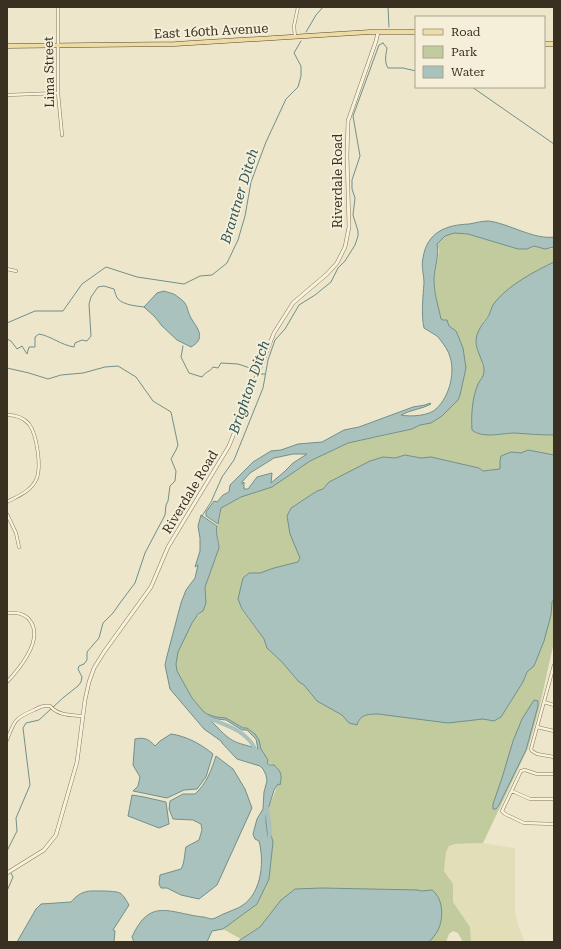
<svg xmlns="http://www.w3.org/2000/svg" width="561" height="949" viewBox="0 0 561 949" font-family="'Roboto Serif',serif">
<style>
.farmland{fill:#e2dfb8}
.green{fill:#c2cb9e}
.water{fill:#aac2bd;stroke:#71908b;fill-rule:evenodd}
.lines{fill:none;stroke-linecap:round;stroke-linejoin:round}
.stream{stroke:#71908b;stroke-width:1}
.river{stroke:#aac2bd;stroke-width:4}
.minor-casing{stroke:#89795f;stroke-width:3.5}
.tertiary-casing{stroke:#89795f;stroke-width:4}
.primary-casing{stroke:#584732;stroke-width:5}
.minor{stroke:#f8f2dd;stroke-width:2.5}
.tertiary{stroke:#f8f2dd;stroke-width:3}
.primary{stroke:#eddda5;stroke-width:4}
.labels{text-anchor:middle;dominant-baseline:central;stroke-width:4;stroke-linejoin:round;paint-order:stroke}
.street-label{font-size:13px;fill:#3a3022;stroke:#f5efd9}
.water-label{font-size:14px;font-style:italic;fill:#325859;stroke:#f5efd9}
</style>
<rect width="100%" height="100%" fill="#ede6ca"/>
<path class="farmland" d="M483,843L515,848V913L519,928L525,942H471L470,927L453,902V884L444,871L446,852L449,846L455,844Z"/>
<path class="green" d="M454,233L468,234L495,241L511,247L531,248L534,246L551,249L554,247V262L528,276L492,308L489,314L483,322L482,364L485,369L476,433L483,434L514,433L554,435V455L528,450L521,453L511,452L500,461V469L483,471L479,468L431,457L421,458L405,455L395,458L383,457L329,482L323,489L317,491L291,508L290,534L300,558L298,562L274,568L260,573H249L238,599L242,610L264,639L267,648L282,662L299,682L304,685L317,701L342,715L349,723L357,724L361,717L367,714H378L417,718L469,720L483,719L494,721L500,717L523,682L527,672L534,665L551,615L552,602L554,599V642L539,709L528,748L483,843L455,844L449,846L446,852L444,871L453,884V902L470,927L471,942H463L458,933L453,931L449,934L446,942H429C438,930 445,919 440,904C438,898 437,894 432,890L421,891L418,890L322,888L295,889L260,927L241,939L223,929L257,904L269,879L273,842L271,836L270,838H268L266,822L267,812L278,784L280,785L273,765L267,762L268,760L264,756L254,733L247,728H243L226,718L216,717L207,714L203,711L192,698L177,671L176,664L178,652L181,644L195,618L203,611L206,597L205,587L219,548V542L216,530L220,518L221,508L241,497L272,487L310,461L348,443L383,436L412,429L420,425L431,423L442,416L458,400L460,395L466,368L463,348L456,331L441,319L436,303L434,278L439,251L437,244L445,236Z"/>
<path class="water" d="M488,221C508,223 534,240 554,237V247L545,249L534,246L527,249H518L468,234L454,233L445,236L437,244C439,256 435,266 434,278C434,295 438,304 441,319L443,320H447L449,326L456,331L459,338L463,348L466,368L460,395L458,400L442,416L431,423L420,425L412,429L348,443L310,461L272,487L241,497L221,508L218,524L206,516V512L214,501L217,502L223,495L229,492L230,485L253,462L271,451L281,450L298,444L322,442L344,430L359,427L413,407L425,405L430,403L431,404C422,409 410,410 401,415C410,417 429,416 436,409C450,396 456,371 449,354C448,350 440,339 437,336C433,333 428,331 424,328C421,314 423,297 424,283C424,275 421,266 423,258C427,232 446,225 469,224C476,223 481,221 488,221ZM293,454H307L293,463L284,472L271,483L272,473L257,477L248,489H244V482L242,484V482L250,473L274,458Z
M554,262V435C541,435 528,434 515,433C502,433 483,439 472,430C471,416 472,398 478,384C480,380 484,377 484,371C485,364 476,351 476,342C476,331 483,324 489,315C491,310 492,305 496,301C509,285 535,271 554,262Z
M164,291C169,293 174,293 178,297C189,304 186,309 191,318C197,328 207,338 191,347L177,340L162,326L155,317L144,307L157,293Z
M528,450L554,455V599L552,602L551,615L544,641L534,666L527,672L523,682L501,717L494,721L483,719L448,723L378,714C369,714 360,714 357,725L349,723L342,715L317,701L304,685L299,682L282,662L267,648L264,639L242,609L238,599L243,578L249,573H260L274,568L298,562L300,558L290,534L287,516L291,508L317,491L323,489L329,482L370,461L383,457L395,458L405,455L421,458L431,457L479,468L483,471L500,469V461L501,456L511,452L521,453Z
M201,515L217,526C215,533 219,541 219,548L205,587L206,603L203,611L198,614L192,623L178,652L176,664L177,671L192,698L203,711L207,714L216,717L226,718L243,728H247L255,734L259,740L261,749L268,760L267,763L270,765H274C282,772 282,776 280,785L278,784L274,790L266,816V822L268,838H270L271,835L273,842L269,879L257,904L223,929L212,931L207,942H134L132,937C150,897 169,913 203,917C206,917 209,919 212,919C217,918 222,914 226,913C230,911 234,910 238,908C261,897 265,864 259,841L255,839L253,834L257,819L263,809L264,792L267,781L266,775L263,769L260,766L237,759L222,743L221,741L204,729L170,689L165,665L167,656L181,603L186,590L195,578L198,565L195,567L200,551V538L198,526ZM208,716L217,719L226,720L242,730H247L256,739L258,749C238,742 234,745 218,728C214,724 210,720 208,716Z
M534,700L538,701V706L526,750L499,805L496,809H493V804L502,778L513,741L522,719Z
M171,734C186,736 201,744 213,754L206,777L197,789L184,790L167,798L133,791L138,786L140,777L133,765L135,739C144,737 149,739 155,746L160,741Z
M216,756L233,769L245,789L252,808L217,885L199,899L181,895L167,888H161L159,884L160,875L181,869C185,862 184,855 186,847L199,840L202,830L201,824L193,820L173,819L169,809L170,801L183,794H195C207,783 211,771 216,756Z
M132,795L144,797L166,802L169,824L159,828L128,816Z
M322,888L418,890L421,891L432,890C444,899 444,920 437,932C435,935 432,939 429,942H237L260,927L281,900L295,889Z
M105,891C121,892 121,891 129,905L113,930L115,931L114,942H17L36,909L41,904L71,902C82,889 90,891 105,891Z"/>
<g class="lines">
<path class="stream" d="M388,7L389,27
M306,32L316,15L323,7
M383,43L387,48C386,54 384,62 388,68H403L416,71
M472,87L554,144
M7,323L35,311H63L82,284L106,267L137,277L184,284L200,276L212,275L227,263L238,240L245,216L251,182L266,142L286,99L298,87L301,76V66L294,53L301,41
M7,339L11,341L17,349L22,346L27,354L29,347H35V337L39,334C51,336 61,345 74,347L75,343L82,340L87,341L91,336L89,304L91,297L98,287L104,286L114,289C115,292 116,297 118,299C124,305 136,306 144,307
M183,346L181,357L189,373L202,377C206,371 210,372 213,367L218,368L221,363L238,364L256,370
M7,368L29,373L48,379L61,375L83,373L105,367L118,366L136,377L153,401L171,412L178,445L176,450L171,459L176,471L175,481L170,486L168,501L166,505L165,515L145,553L135,583L120,603L113,613L103,623L99,638L87,652V660L84,664L79,666L78,669L82,677L81,682L78,686L64,697L39,720L26,723L23,728L30,785L16,818L17,831L7,851
M261,374H265
M202,516L211,502L222,477L234,460L263,388L268,360L275,340L285,329L299,305L315,295L331,282L338,268L345,261L355,245L358,236V231L353,215L355,198L352,189V180L360,156L353,116L379,45L383,43
M7,891L13,877L11,873"/>
<path class="river" d="M206,717C227,726 248,730 257,753
M267,808L270,828L269,843"/>
<g class="minor-casing">
<path id="minor" d="M58,7V93L62,135
M295,37L294,26L298,7
M7,95L58,93
M7,269L16,271
M7,415C16,415 23,417 29,424C37,435 42,468 36,480C30,492 18,496 7,502
M7,514L16,533L19,547
M7,613C17,612 26,613 31,622C43,641 19,669 7,682
M554,665L531,749L532,751L537,754L554,757
M544,702L554,705
M537,727L554,731
M7,740C14,721 15,718 34,710C40,707 44,705 50,706C59,716 70,715 83,716
M554,774H537L525,770L521,771L502,811L505,814L524,823L554,824
M512,791L530,799H554"/>
</g>
<g class="tertiary-casing">
<path id="tertiary" d="M7,873L44,850L56,835L77,762L85,700L89,682L94,668L104,652L151,587L168,547L229,446L274,333L293,303L327,274L337,263L345,247L349,227L347,155L348,121L376,41L378,32"/>
</g>
<g class="primary-casing">
<path id="primary" d="M544,44H554
M7,46L175,44L370,32H416"/>
</g>
<use href="#minor" class="minor"/>
<use href="#tertiary" class="tertiary"/>
<use href="#primary" class="primary"/>
</g>
<g class="labels">
<g class="street-label">
<text transform="translate(211 31) rotate(-3)">East 160th Avenue</text>
<text transform="translate(49 72) rotate(-91)">Lima Street</text>
<text transform="translate(337 181) rotate(-90)">Riverdale Road</text>
<text transform="translate(190 492) rotate(-59)">Riverdale Road</text>
</g>
<g class="water-label">
<text transform="translate(239 196) rotate(-73)">Brantner Ditch</text>
<text transform="translate(249 387) rotate(-71)">Brighton Ditch</text>
</g>
</g>
<rect width="561" height="949" fill="none" stroke="#3a3022" stroke-width="16"/>
<rect x="415" y="16" width="130" height="72" fill="#f5efd9" stroke="#aaa390"/>
<rect x="423" y="29" width="20" height="6" fill="#eddda5" stroke="#aaa390"/>
<text x="451" y="36" font-size="12" fill="#3a3022">Road</text>
<rect x="423" y="46" width="20" height="12" fill="#c2cb9e" stroke="#aaa390"/>
<text x="451" y="56" font-size="12" fill="#3a3022">Park</text>
<rect x="423" y="66" width="20" height="12" fill="#aac2bd" stroke="#aaa390"/>
<text x="451" y="76" font-size="12" fill="#3a3022">Water</text>
</svg>
